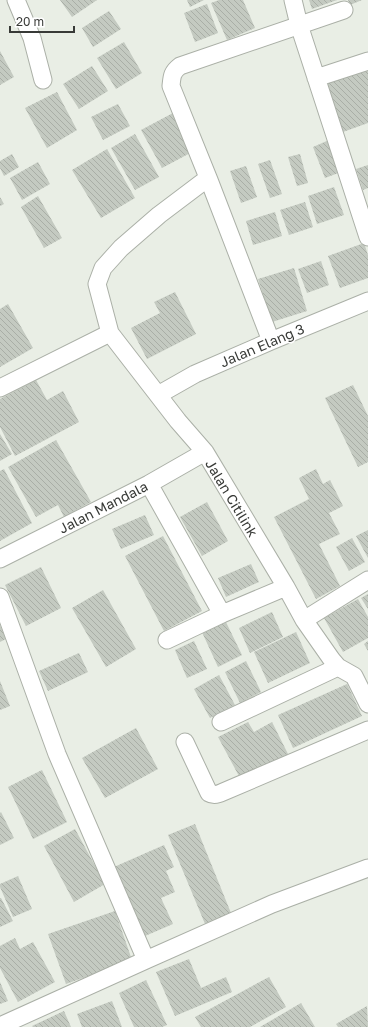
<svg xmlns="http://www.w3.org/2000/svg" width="368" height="1027" viewBox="0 0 368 1027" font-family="'Golos Text',sans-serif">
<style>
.building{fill:url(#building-back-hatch)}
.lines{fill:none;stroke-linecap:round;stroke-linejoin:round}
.minor-casing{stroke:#abb0a7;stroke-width:19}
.minor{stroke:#fff;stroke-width:17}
.labels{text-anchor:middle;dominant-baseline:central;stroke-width:3;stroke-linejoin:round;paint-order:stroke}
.street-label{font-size:14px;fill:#383a37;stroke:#fff}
</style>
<defs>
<pattern id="building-back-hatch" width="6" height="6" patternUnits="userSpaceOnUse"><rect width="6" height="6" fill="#c4cac1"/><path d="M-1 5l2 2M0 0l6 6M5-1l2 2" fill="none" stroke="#a9aea6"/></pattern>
</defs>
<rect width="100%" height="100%" fill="#e9eee5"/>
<path class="building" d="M60,0H97L72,17Z
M187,0H204L190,7Z
M219,0H243L255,28L227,40L211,3Z
M309,0H337L312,9Z
M348,0H362L350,5Z
M207,4L218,33L195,42L184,13Z
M109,11L121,29L93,47L82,28Z
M124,42L142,73L116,89L97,58Z
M0,51L14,77L0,85Z
M92,66L108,91L79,109L63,84Z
M367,68L368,72V123L343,132L326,82Z
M57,92L77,130L47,148L25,108Z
M118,104L130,126L103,140L91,117Z
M173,113L194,151L162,168L141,130Z
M135,134L159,177L135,190L111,148Z
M329,140L341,172L325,178L313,147Z
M107,149L135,198L101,218L72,170Z
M12,154L19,167L4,176L0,168V161Z
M300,154L308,183L297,186L288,157Z
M270,160L282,194L270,198L258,164Z
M38,162L50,184L22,200L10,178Z
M368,165V188L363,190L356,169Z
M246,166L257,197L241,203L230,171Z
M334,187L344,215L317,224L308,196Z
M38,196L62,238L44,248L21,207Z
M0,197L4,204L0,206Z
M305,202L313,227L289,235L280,210Z
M275,212L282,236L253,245L246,221Z
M364,243L368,255V278L340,288L328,256Z
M321,261L329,285L307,293L298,269Z
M294,268L307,311L272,322L258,279Z
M175,292L196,334L147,359L131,328L160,313L154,302Z
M8,304L33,348L0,367V309Z
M36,380L47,400L63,391L79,422L15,456L0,427V399Z
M353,385L368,416V462L358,467L325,398Z
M0,434L12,454L0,461Z
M56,440L91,502L64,517L58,505L36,517L8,467Z
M4,469L32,523L0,541V471Z
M316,469L323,484L330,480L343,506L329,513L340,534L319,544L340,586L316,599L274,517L309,499L299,478Z
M207,502L228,541L202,556L180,517Z
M145,515L154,535L121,549L112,529Z
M368,530V558L356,536Z
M163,536L202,611L164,631L125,556Z
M352,538L365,562L349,571L336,547Z
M251,564L259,582L226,597L218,578Z
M41,567L61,608L26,626L5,585Z
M103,590L136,649L106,667L72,608Z
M368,594V609L361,598Z
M358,599L368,617V638L343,652L324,618Z
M272,612L283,637L250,653L239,628Z
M224,618L242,655L218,667L201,630Z
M0,625L6,639L0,642Z
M296,632L310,663L268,683L254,652Z
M194,641L207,669L187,678L175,650Z
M368,641V651L364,644Z
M79,653L88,672L48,691L39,671Z
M246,661L261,692L240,703L225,672Z
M219,675L235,705L210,718L194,689Z
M0,681L10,706L0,710Z
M347,684L362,716L293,748L278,715Z
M248,722L254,732L272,722L288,754L240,778L218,737Z
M136,728L158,769L105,798L82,758Z
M42,770L67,822L33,839L8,787Z
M1,812L14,838L0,845V813Z
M195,824L231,913L205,924L168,835Z
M75,829L105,884L74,902L44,846Z
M164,845L174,867L166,871L175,892L161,898L173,924L145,936L114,867Z
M18,876L32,909L13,917L0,887V884Z
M0,898H1L13,921L0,927Z
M115,911L132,960L66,984L48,934Z
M15,938L20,949L33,942L55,982L18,1002L0,968V946Z
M189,959L201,988L226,977L232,992L175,1016L156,972Z
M269,977L286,1007L250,1027H201L195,1017Z
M146,980L167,1025L162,1027H134L119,993Z
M0,982L8,1001L0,1004Z
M112,1001L122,1027H82L77,1014Z
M301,1003L315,1027H260Z
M367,1006L368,1027H338L336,1024Z
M64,1011L71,1027H33L32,1026Z"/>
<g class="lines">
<g class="minor-casing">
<path id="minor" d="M16,0L32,38L43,80
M293,0L299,25L368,237
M316,78L368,61
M208,178L159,215L121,248L103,268L97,284L110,333L178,421L205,452L286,587L304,620L332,660L338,667L354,676L368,704
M271,341L209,180L171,86C172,76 172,72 180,66L344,10
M0,388L110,333
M158,395L195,374L271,341L368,301
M149,484L222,614
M0,559L149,484L205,452
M0,597L57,754L146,960L0,1026
M304,620L368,580
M167,640L222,614L286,587
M221,722L338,667
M185,742L209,793C214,796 219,794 223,792L368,730
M146,960L272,904L368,868"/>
</g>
<use href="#minor" class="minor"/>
</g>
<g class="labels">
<g class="street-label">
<text transform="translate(262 345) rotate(-23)">Jalan Elang 3</text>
<text transform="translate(232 498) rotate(59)">Jalan Citilink</text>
<text transform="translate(103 507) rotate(-27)">Jalan Mandala</text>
</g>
</g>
<path d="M10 26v6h64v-6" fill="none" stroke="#383a37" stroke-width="2"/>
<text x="16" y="26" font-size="12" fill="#383a37" stroke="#ffffff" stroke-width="3" paint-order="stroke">20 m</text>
</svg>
